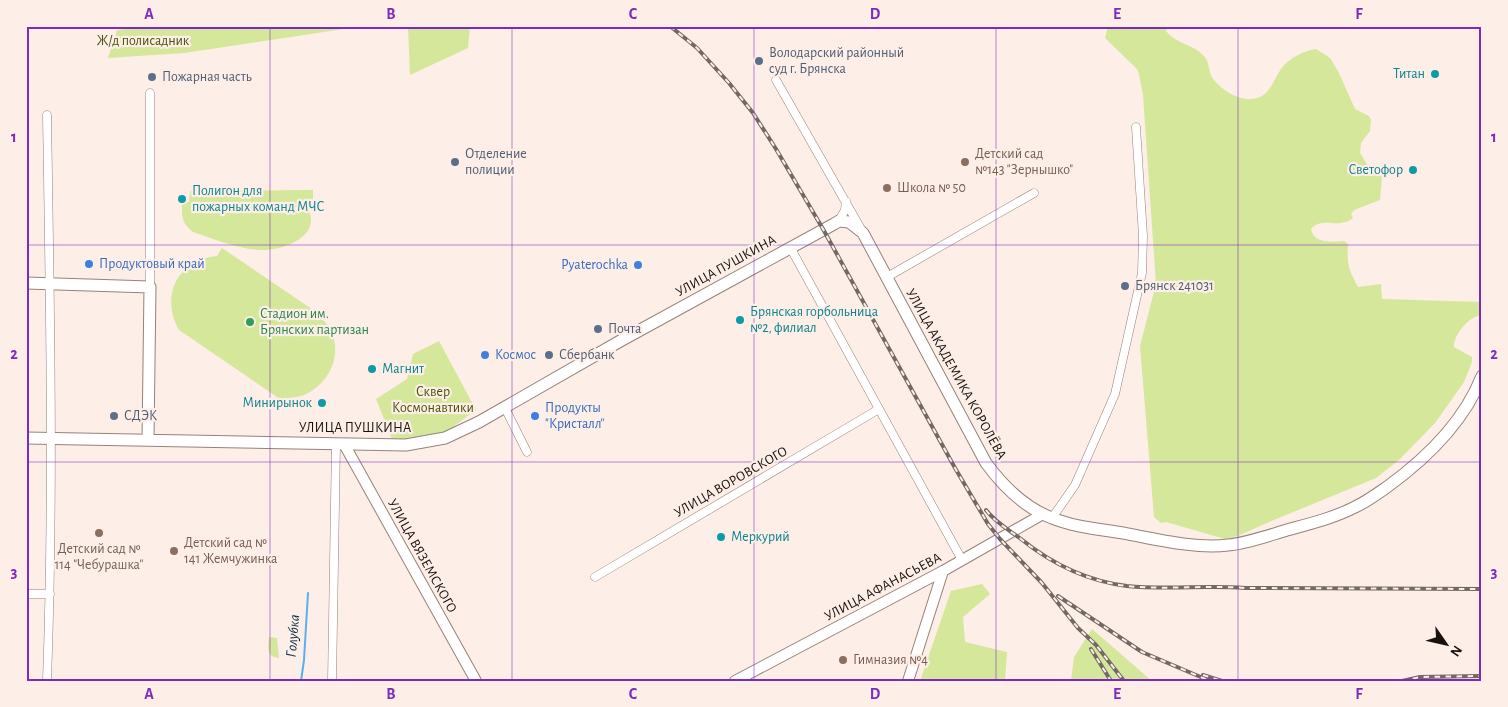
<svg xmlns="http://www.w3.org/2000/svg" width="1508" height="707" viewBox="0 0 1508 707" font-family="'Alegreya Sans',sans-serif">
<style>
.green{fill:#d5e79a}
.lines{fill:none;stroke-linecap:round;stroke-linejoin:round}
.stream{stroke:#59aff1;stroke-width:2}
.minor-casing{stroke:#93837b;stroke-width:9}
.tertiary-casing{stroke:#93837b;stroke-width:12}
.secondary-casing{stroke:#93837b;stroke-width:13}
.minor{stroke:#fff;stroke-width:8}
.tertiary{stroke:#fff;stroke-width:10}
.secondary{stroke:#fff;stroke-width:11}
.rail-casing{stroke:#736964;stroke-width:4}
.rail{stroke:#fdeee7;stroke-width:2;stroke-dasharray:5.5;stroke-linecap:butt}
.grid{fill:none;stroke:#7b2cbf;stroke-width:1;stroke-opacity:0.55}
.service-dot{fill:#5c6f8a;stroke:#fdeee7;stroke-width:2}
.culture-dot{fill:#0f9aa8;stroke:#fdeee7;stroke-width:2}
.education-dot{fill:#8d6e63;stroke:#fdeee7;stroke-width:2}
.shop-dot{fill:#3f7fe0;stroke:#fdeee7;stroke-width:2}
.leisure-dot{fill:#2e9e5b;stroke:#fdeee7;stroke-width:2}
.labels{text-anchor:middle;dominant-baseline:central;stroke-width:4.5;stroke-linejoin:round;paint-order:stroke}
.park-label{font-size:14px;fill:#485409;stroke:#fdeee7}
.service-label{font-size:14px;fill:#4e5e75;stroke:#fdeee7;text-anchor:start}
.culture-label{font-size:14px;fill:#0d838f;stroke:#fdeee7;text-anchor:start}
.education-label{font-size:14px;fill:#785e54;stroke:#fdeee7;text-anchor:start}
.shop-label{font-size:14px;fill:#366cbe;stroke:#fdeee7;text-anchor:start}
.street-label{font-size:14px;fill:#18120f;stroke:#fdeee7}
.leisure-label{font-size:14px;fill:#27864d;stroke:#fdeee7;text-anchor:start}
.water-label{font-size:15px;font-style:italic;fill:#072d47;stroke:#fdeee7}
.neatline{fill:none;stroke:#7b2cbf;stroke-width:2}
.grid-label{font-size:16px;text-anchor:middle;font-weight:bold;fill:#7b2cbf}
</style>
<rect width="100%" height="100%" fill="#fdeee7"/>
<path class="green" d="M145,26H364L184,53L108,58L117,30Z
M408,26H470L468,48L410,75Z
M1108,26H1169L1166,31C1176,44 1193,44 1204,56C1210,62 1208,74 1214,80C1225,94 1251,108 1267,92C1273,85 1276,76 1281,69C1289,58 1303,51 1316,49L1330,58L1338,71L1355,109L1369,116L1371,120L1370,131L1361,143L1360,153L1368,166L1382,177L1380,200L1354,210L1351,214L1353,218C1350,220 1347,222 1345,222C1333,226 1321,218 1311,229C1314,244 1332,242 1344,241L1348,244C1347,265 1348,268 1358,287L1381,284L1382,299L1482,302C1482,305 1483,310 1480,314C1478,317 1473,317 1470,320C1463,325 1453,338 1454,347L1472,357V362L1464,382L1435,423L1399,460L1376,478L1269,522L1238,536L1225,539L1166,522L1161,523L1154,517L1140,346L1156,284L1143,95L1139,74L1137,69L1105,38Z
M313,190V204L307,205C309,210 311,215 311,220C311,241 278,251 260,250C238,249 214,239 193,232C181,222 182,217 182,203L189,202L190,191Z
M222,248L322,316L321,318C347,341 335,382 304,395C296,398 288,398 280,399L179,330C160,296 177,260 217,256Z
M439,341L476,410C467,416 459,423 450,429C439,435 405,441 392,439L376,399L407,379L413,354Z
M982,584L990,594L963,617L965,642L1007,652L1005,681H920L951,591Z
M1092,629L1152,681H1071L1074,657Z
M269,637L277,638L279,658C266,657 268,648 269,637Z"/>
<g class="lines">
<path class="stream" d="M301,681L304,660L308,593"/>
<g class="minor-casing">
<path id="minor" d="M776,80L861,229
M839,221L845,210L846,201
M790,247L962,560
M887,277L1034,193
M150,287V93
M505,408L527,452
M1052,518L1075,485L1115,394L1142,273L1143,236L1136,127
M595,577L879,409
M26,594H50
M47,681C54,492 50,304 47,115
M332,681L336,444"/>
</g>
<g class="tertiary-casing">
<path id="tertiary" d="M344,444L476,681
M735,681L943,571L1043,514
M908,681L943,571"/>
</g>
<g class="secondary-casing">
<path id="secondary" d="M26,283L150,287L148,440
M26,438L406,445L445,438L479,422L622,340L834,224L839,221L849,222L863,233L986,463C1003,486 1025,508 1052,518C1074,527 1099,529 1123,533C1156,539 1195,549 1228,545C1248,543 1267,536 1287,530C1309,524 1334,518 1355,507C1366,502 1377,494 1387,487C1427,458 1464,422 1482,376"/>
</g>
<use href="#minor" class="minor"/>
<use href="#tertiary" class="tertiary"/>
<use href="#secondary" class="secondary"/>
<g class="rail-casing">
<path id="rail" d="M670,26L697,48L729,83L753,113L776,149L823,229L955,468L988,524L1000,539L1042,583L1078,628L1096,645L1124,681
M986,510C995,522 1009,530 1021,539C1052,564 1087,581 1127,586C1166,590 1206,585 1245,588L1482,589
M1058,596L1142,652L1210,681
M1091,649L1111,681
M1203,675L1222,681
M1402,681L1420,677L1480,676"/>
</g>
<use href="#rail" class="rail"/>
</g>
<path class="grid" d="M270,26V681M512,26V681M754,26V681M996,26V681M1238,26V681M26,245H1482M26,462H1482"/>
<g class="service-dot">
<circle cx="759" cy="61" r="5"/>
<circle cx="152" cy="77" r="5"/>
<circle cx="455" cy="162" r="5"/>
<circle cx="1125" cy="286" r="5"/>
<circle cx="598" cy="329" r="5"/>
<circle cx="549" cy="355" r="5"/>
<circle cx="114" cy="416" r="5"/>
</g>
<g class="culture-dot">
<circle cx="1435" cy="74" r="5"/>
<circle cx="1413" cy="170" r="5"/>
<circle cx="182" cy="199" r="5"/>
<circle cx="740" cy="320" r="5"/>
<circle cx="372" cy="369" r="5"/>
<circle cx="322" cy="403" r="5"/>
<circle cx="721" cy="537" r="5"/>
</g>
<g class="education-dot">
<circle cx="965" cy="162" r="5"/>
<circle cx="887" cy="188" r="5"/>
<circle cx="99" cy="533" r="5"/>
<circle cx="174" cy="551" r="5"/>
<circle cx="843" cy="660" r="5"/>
</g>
<g class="shop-dot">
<circle cx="89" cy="264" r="5"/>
<circle cx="638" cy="265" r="5"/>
<circle cx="485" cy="355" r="5"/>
<circle cx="535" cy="416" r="5"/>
</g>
<circle class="leisure-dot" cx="250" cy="322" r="5"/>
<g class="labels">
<g class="park-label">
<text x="143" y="41">Ж/д полисадник</text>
<text x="433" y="392">Сквер<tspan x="433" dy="16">Космонавтики</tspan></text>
</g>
<g class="service-label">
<text x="769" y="53">Володарский районный<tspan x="769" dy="16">суд г. Брянска</tspan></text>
<text x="162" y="77">Пожарная часть</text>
<text x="465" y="154">Отделение<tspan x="465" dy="16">полиции</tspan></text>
<text x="1135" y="286">Брянск 241031</text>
<text x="608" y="329">Почта</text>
<text x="559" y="355">Сбербанк</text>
<text x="124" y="416">СДЭК</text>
</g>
<g class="culture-label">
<text x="1425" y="74" text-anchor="end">Титан</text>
<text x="1403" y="170" text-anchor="end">Светофор</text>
<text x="192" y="191">Полигон для<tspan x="192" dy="16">пожарных команд МЧС</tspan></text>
<text x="750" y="312">Брянская горбольница<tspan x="750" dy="16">№2, филиал</tspan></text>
<text x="382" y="369">Магнит</text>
<text x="312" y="403" text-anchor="end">Минирынок</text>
<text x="731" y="537">Меркурий</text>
</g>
<g class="education-label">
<text x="975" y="154">Детский сад<tspan x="975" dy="16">№143 "Зернышко"</tspan></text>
<text x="897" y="188">Школа № 50</text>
<text x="184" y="543">Детский сад №<tspan x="184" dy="16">141 Жемчужинка</tspan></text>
<text x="99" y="549" text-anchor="middle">Детский сад №<tspan x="99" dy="16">114 "Чебурашка"</tspan></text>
<text x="853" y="660">Гимназия №4</text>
</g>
<g class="shop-label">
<text x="99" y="264">Продуктовый край</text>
<text x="628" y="265" text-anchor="end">Pyaterochka</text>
<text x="495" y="355">Космос</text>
<text x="545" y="408">Продукты<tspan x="545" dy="16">"Кристалл"</tspan></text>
</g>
<g class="street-label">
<text transform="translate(726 266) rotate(-29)">УЛИЦА ПУШКИНА</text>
<text transform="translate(956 374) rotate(61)">УЛИЦА АКАДЕМИКА КОРОЛЁВА</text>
<text x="355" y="428">УЛИЦА ПУШКИНА</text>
<text transform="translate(731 482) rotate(-30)">УЛИЦА ВОРОВСКОГО</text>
<text transform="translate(422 556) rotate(61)">УЛИЦА ВЯЗЕМСКОГО</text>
<text transform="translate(883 587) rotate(-28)">УЛИЦА АФАНАСЬЕВА</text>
</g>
<g class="leisure-label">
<text x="260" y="314">Стадион им.<tspan x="260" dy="16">Брянских партизан</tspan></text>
</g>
<g class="water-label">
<text transform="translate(293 636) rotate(-85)">Голубка</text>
</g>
</g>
<rect width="1508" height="707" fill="none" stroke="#fdeee7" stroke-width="55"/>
<g transform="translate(1446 644) rotate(124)" stroke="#fdeee7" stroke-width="4" paint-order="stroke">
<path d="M0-4L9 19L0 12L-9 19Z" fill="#18120f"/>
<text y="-8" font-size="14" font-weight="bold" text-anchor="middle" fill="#18120f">N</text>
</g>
<rect x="28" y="28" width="1452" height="652" class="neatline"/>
<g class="grid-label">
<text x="149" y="19">A</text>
<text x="391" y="19">B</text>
<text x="633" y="19">C</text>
<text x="875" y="19">D</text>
<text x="1117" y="19">E</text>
<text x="1359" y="19">F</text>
<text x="14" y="142">1</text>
<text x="1494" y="142">1</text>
<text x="14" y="359">2</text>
<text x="1494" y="359">2</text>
<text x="14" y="577">3</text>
<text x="1494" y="577">3</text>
<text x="149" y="699">A</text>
<text x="391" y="699">B</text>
<text x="633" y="699">C</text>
<text x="875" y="699">D</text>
<text x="1117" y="699">E</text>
<text x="1359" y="699">F</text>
</g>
</svg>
